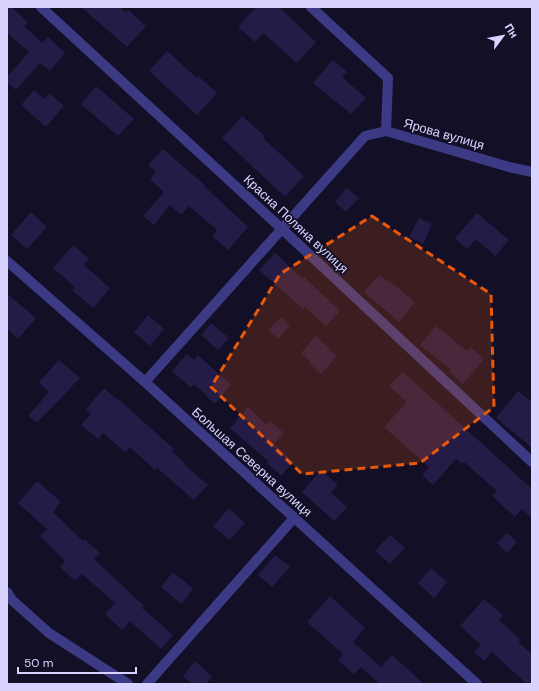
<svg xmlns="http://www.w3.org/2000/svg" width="539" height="691" viewBox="0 0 539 691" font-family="'DM Sans',sans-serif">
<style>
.building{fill:#241b47}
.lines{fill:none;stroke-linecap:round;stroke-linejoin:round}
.minor{stroke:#3d3a85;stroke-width:10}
.marked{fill:#e8590c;fill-opacity:0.2;stroke:#e8590c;stroke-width:3;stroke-dasharray:8 5;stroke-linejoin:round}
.labels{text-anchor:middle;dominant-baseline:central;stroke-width:3.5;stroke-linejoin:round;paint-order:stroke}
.street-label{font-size:13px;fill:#d9d4ff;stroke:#130f26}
</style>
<rect width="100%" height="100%" fill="#130f26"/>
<path class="building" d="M7,7H11L28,22L24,26L42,43L48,37L65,53L50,71L40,63L16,90L7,82V77L29,52L7,33Z
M81,7H120L126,13L128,10L146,26L127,47Z
M256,7H279L316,42L297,63L263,33L255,42L238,27Z
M167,51L197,78L198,76L217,93L197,115L149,71Z
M333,60L347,72L342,77L366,98L351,114L313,83Z
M96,86L134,119L118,136L81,104Z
M34,90L44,99L49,93L64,106L46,127L21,105Z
M242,116L265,136L263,138L304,176L285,197L222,138Z
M163,149L205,185L204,186L248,227L228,250L212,236L217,230L189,206L181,215L170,205L154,225L143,216L164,192L150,179L156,172L148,165Z
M347,188L359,198L346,212L335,202Z
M31,212L47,227L27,249L11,235Z
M477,213L509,240L495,256L476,239L467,249L455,238Z
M419,218L432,224L423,244L409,237Z
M73,245L89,259L84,265L110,288L93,308L72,290L75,287L53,268Z
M275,253L302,278L304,277L340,311L326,326L305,307L303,309L259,270Z
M379,275L387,281L388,280L415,302L399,322L364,292Z
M7,294L36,318L18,339L7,329Z
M148,315L164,329L150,346L134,332Z
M281,317L290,326L278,339L268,330Z
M211,323L229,338L218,350L201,335Z
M436,326L467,351L470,347L484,359L463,384L449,372L451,370L420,345Z
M316,336L337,356L321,374L309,363L310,361L301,353Z
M187,354L194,360L198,355L231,385L215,404L194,384L191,388L172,371Z
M59,360L80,378L37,423L28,416L49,392L39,382Z
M403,372L532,489V518L522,509L515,517L492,496L497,491L464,462L462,464L456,459L433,485L422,475L429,467L384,427L407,402L389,386Z
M104,388L116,399L117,398L174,449L172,451L185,463L184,464L208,485L194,500L157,468L155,470L130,447L125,452L103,433L98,439L81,425L91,414L86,409Z
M518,391L532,402V448L496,418Z
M248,407L267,425L270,421L284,433L274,444L293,462L281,476L267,463L268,461L230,428Z
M321,470L338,485L331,493L347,507L334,521L302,492Z
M37,481L61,502L53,512L83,541L84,539L100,553L94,559L144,606L142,608L173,635L161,649L130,621L122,630L105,614L115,603L82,574L75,581L60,567L65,561L40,536L47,529L18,503Z
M229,508L245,523L230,540L213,526Z
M507,533L517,542L507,553L497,543Z
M390,535L405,548L390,564L375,551Z
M275,555L290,567L272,587L258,575Z
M431,568L447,582L434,598L418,583Z
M173,572L193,589L181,604L161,587Z
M330,596L365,628L353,642L381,667L392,655L424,684H380L361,667L354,674L338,660L343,654L307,622Z
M484,599L503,615L499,620L521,640L518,642L532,654V684H527L492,652L484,661L474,652L481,645L460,626Z
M195,661L212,677L206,684H192L183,676Z"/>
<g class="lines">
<path class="minor" d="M41,7L282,229L532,462
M311,7L388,78L386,131L509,167L532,172
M7,261L145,382L477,684
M145,382L365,136L386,131
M7,592L12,600L49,633L128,684
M147,684L294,518"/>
</g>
<path class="marked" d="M372,216L491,294L494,407L420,463L302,474L211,387L280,274Z"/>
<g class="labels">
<g class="street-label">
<text transform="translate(444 134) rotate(16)">Ярова вулиця</text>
<text transform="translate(296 224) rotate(43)">Красна Поляна вулиця</text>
<text transform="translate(252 462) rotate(42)">Большая Северна вулиця</text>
</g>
</g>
<rect width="539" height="691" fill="none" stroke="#d9d4ff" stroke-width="16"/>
<g transform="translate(503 36) rotate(58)" stroke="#130f26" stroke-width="3" paint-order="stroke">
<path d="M0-3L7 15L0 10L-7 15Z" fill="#d9d4ff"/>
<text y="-6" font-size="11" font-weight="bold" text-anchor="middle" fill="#d9d4ff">Пн</text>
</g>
<path d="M18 667v6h118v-6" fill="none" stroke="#d9d4ff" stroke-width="2"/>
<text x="24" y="667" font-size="12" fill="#d9d4ff" stroke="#130f26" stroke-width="3" paint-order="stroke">50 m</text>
</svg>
